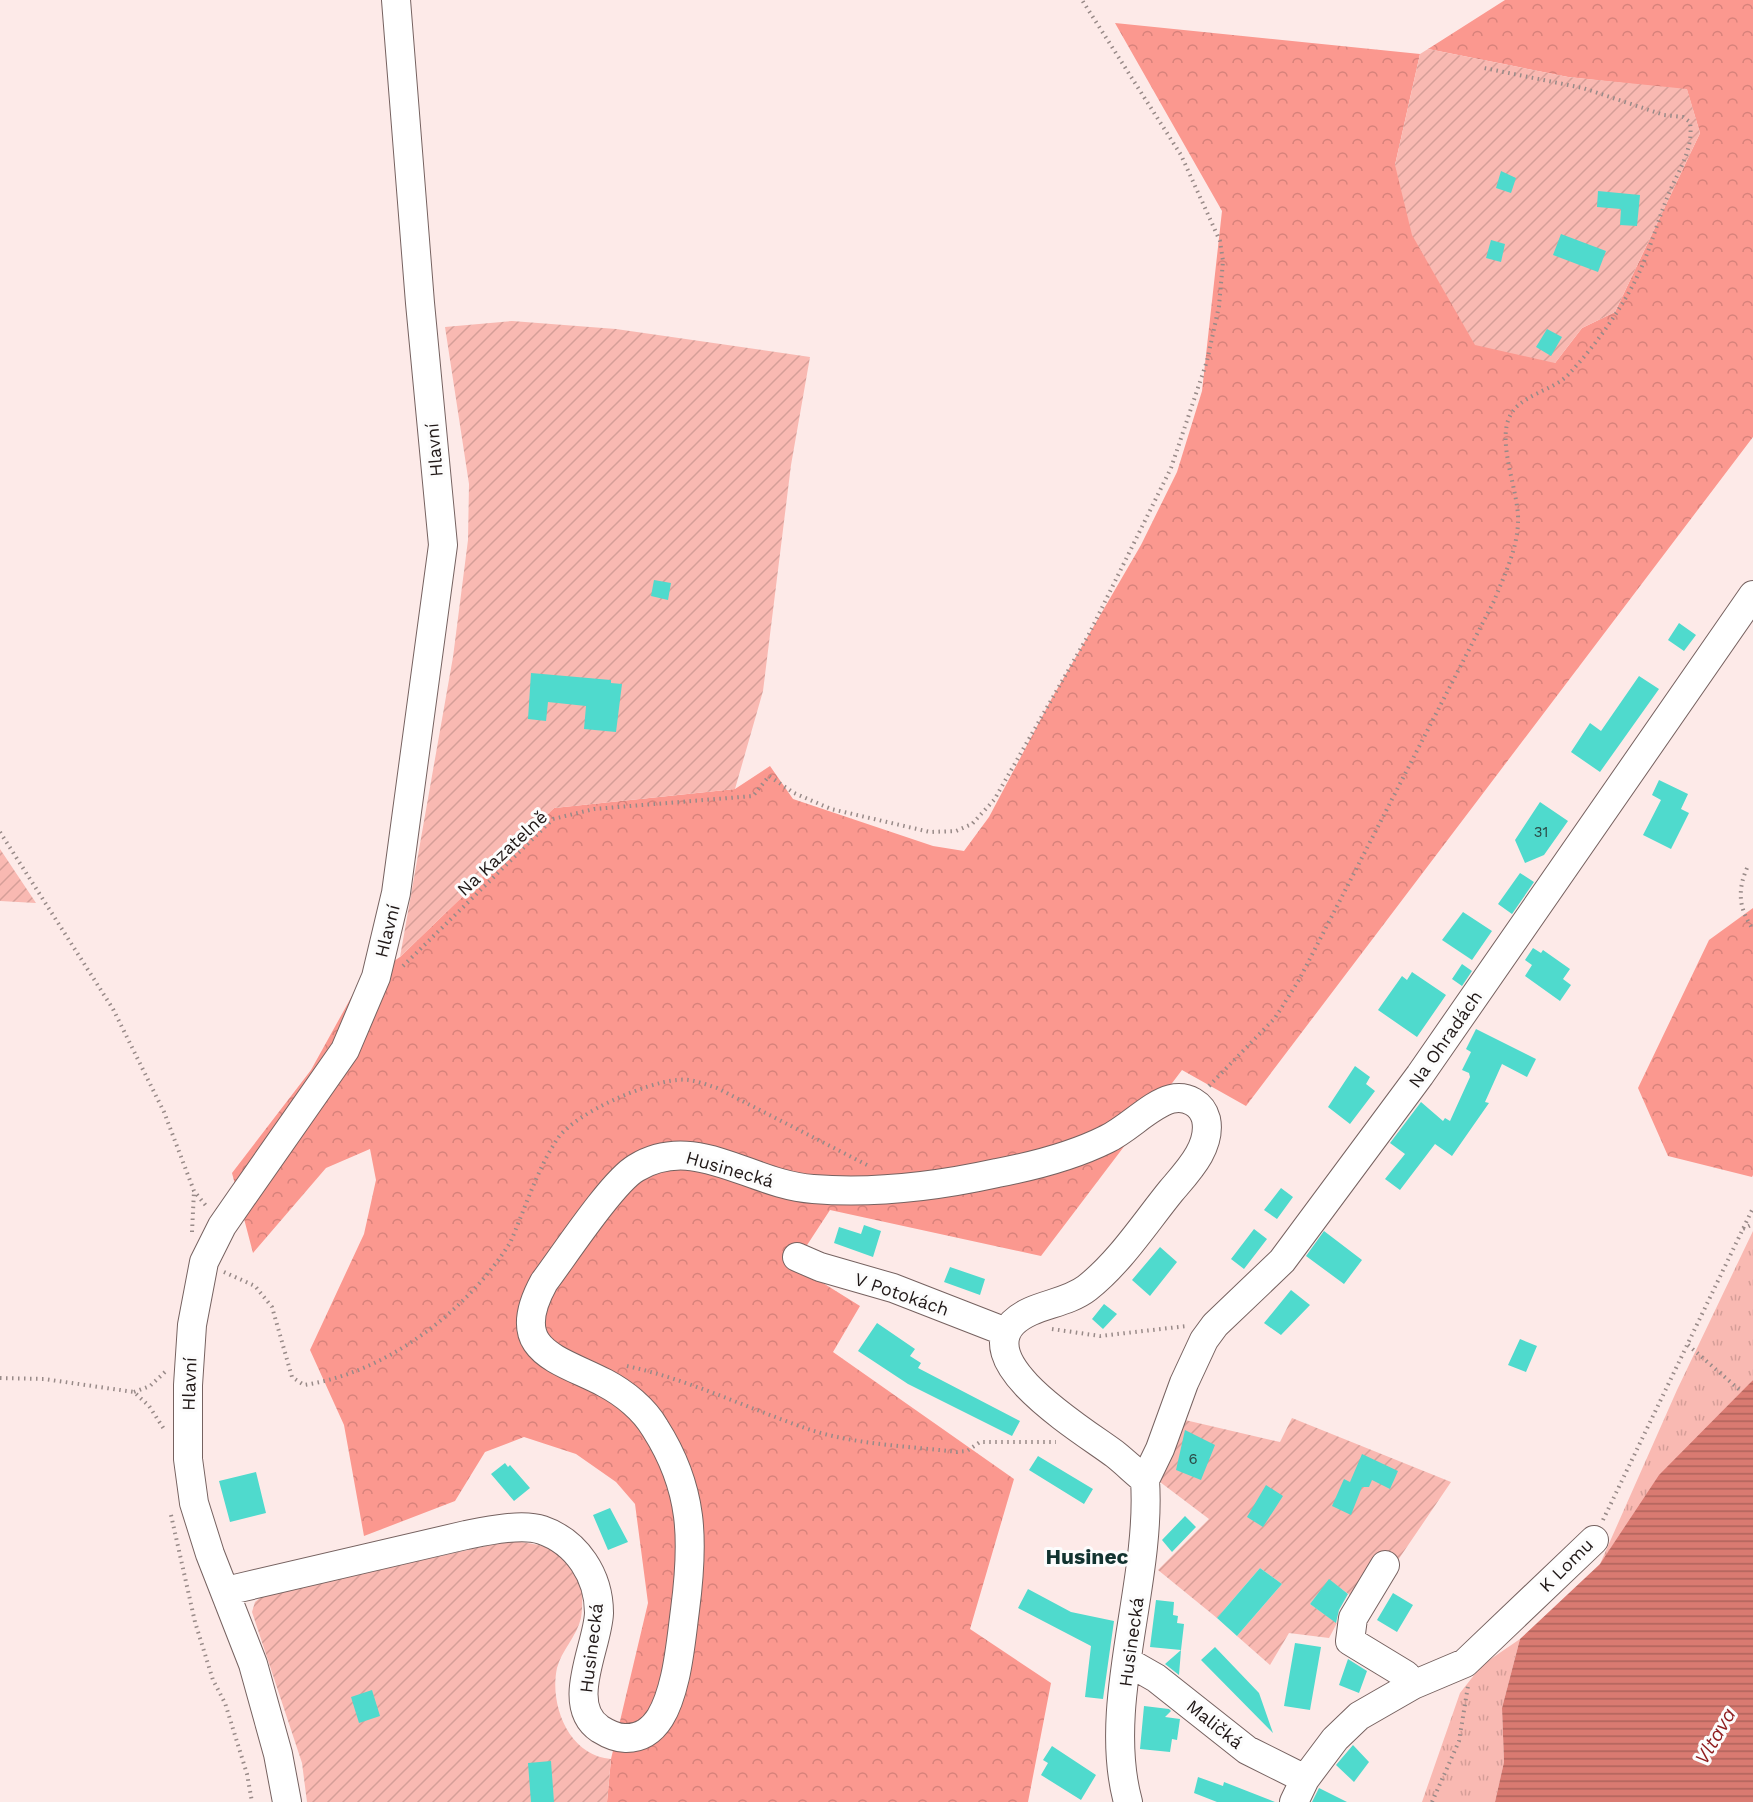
<svg xmlns="http://www.w3.org/2000/svg" width="1753" height="1802" viewBox="0 0 1753 1802" font-family="'Work Sans',sans-serif">
<style>
.grass{fill:url(#grass-tufts)}
.forest{fill:url(#forest-crowns)}
.garden{fill:url(#garden-furrows)}
.water{fill:url(#water-rules)}
.building{fill:#4fdacd}
.lines{fill:none;stroke-linecap:round;stroke-linejoin:round}
.minor-casing{stroke:#766260;stroke-width:30}
.path{stroke:#988a88;stroke-width:4;stroke-dasharray:1.5 4.5;stroke-linecap:butt}
.minor{stroke:#fff;stroke-width:28}
.labels{text-anchor:middle;dominant-baseline:central;stroke-width:6;stroke-linejoin:round;paint-order:stroke}
.number-label{font-size:15px;fill:#2b4844}
.street-label{font-size:18px;fill:#1f1716;stroke:#fcfcfc}
.water-label{font-size:20px;font-style:italic;fill:#8f1d1e;stroke:#fcfcfc}
.quarter-label{font-size:21px;font-weight:bold;fill:#113330;stroke:#fcfcfc}
</style>
<defs>
<pattern id="grass-tufts" width="24" height="20" patternUnits="userSpaceOnUse" patternTransform="scale(1.5)"><rect width="24" height="20" fill="#f9b9b2"/><path d="M3 7l-1-3M5 7V3M7 7l1-3M15 17l-1-3M17 17v-4M19 17l1-3" fill="none" stroke="#d59e98"/></pattern>
<pattern id="forest-crowns" width="20" height="18" patternUnits="userSpaceOnUse" patternTransform="scale(1.5)"><rect width="20" height="18" fill="#fb988f"/><path d="M2 6a3 3 0 1 1 6 0M12 15a3 3 0 1 1 6 0" fill="none" stroke="#d7827b"/></pattern>
<pattern id="garden-furrows" width="10" height="10" patternUnits="userSpaceOnUse" patternTransform="scale(1.5)"><rect width="10" height="10" fill="#f9b9b2"/><path d="M-1 1l2-2M0 10L10 0M9 11l2-2" fill="none" stroke="#d59e98"/></pattern>
<pattern id="water-rules" width="6" height="5" patternUnits="userSpaceOnUse" patternTransform="scale(1.5)"><rect width="6" height="5" fill="#d97a71"/><path d="M0 2.5h6" fill="none" stroke="#af635c"/></pattern>
</defs>
<rect width="100%" height="100%" fill="#fdeae8"/>
<path class="grass" d="M1753,1231V1380L1600,1564L1677,1390Z
M1520,1639L1502,1708L1504,1762L1495,1802H1422L1460,1693L1482,1665Z"/>
<path class="forest" d="M1505,0H1753V437L1246,1106L1182,1070L1041,1256L830,1210L794,1265L860,1306L833,1352L1014,1479L970,1629L1051,1683L1028,1802H607L611,1759L648,1603L635,1504L616,1482L576,1454L524,1437L485,1452L455,1501L364,1536L344,1425L310,1350L364,1234L376,1180L370,1149L326,1168L253,1253L232,1173L311,1070L358,985L400,957L554,808L735,789L770,766L793,799L933,846L964,851L989,817L1052,698L1141,545L1177,472L1202,391L1222,211L1115,23L1420,54L1395,165L1555,363L1582,328L1615,312L1700,133L1687,90L1568,77L1428,49Z
M1753,908V1175L1752,1177L1668,1156L1638,1088L1709,940Z"/>
<path class="garden" d="M1428,49L1568,77L1687,89L1700,133L1615,312L1582,328L1555,363L1475,345L1412,235L1395,165L1420,54Z
M512,321L616,329L810,357L791,465L763,691L735,789L554,808L400,957L453,657L468,540L469,484L445,327Z
M0,849L36,903L0,901Z
M1292,1418L1451,1482L1396,1563L1354,1598L1329,1580L1310,1604L1337,1623L1329,1638L1289,1633L1270,1665L1237,1636L1282,1584L1260,1568L1217,1618L1158,1570L1209,1519L1160,1482L1185,1420L1280,1442Z
M510,1541C553,1545 556,1549 582,1581C582,1593 583,1606 581,1618C577,1636 561,1651 557,1668C549,1705 569,1756 611,1759L607,1802H307L302,1763L252,1612L255,1602L266,1593Z"/>
<path class="water" d="M1753,1380V1802H1495L1504,1762L1502,1708L1520,1639L1600,1564L1659,1475Z"/>
<path class="building" d="M1501,171L1516,178L1511,193L1496,188Z
M1598,191L1640,195L1637,226L1620,225L1621,209L1597,207Z
M1561,234L1606,251L1598,272L1553,255Z
M1491,240L1505,244L1501,262L1486,258Z
M1547,329L1562,337L1551,356L1536,347Z
M654,580L671,583L668,600L651,596Z
M1679,623L1696,635L1684,651L1668,640Z
M531,673L611,680V683L622,684L616,732L584,729L586,706L548,702L546,721L528,719Z
M1639,676L1659,689L1600,772L1571,752L1590,723L1601,731Z
M1659,780L1688,794L1681,809L1689,813L1671,849L1643,835L1661,800L1652,795Z
M1540,802L1568,821L1544,855L1525,863L1515,840Z
M1520,873L1534,882L1512,914L1498,904Z
M1463,912L1492,931L1472,960L1442,940Z
M1533,948L1541,953L1543,950L1570,969L1563,979L1571,985L1560,1001L1525,976L1532,965L1525,960Z
M1462,964L1472,971L1462,986L1452,979Z
M1412,972L1446,995L1417,1037L1378,1010L1402,976L1407,980Z
M1476,1029L1536,1059L1527,1077L1502,1064L1485,1102L1489,1103L1452,1156L1435,1144L1400,1190L1385,1179L1405,1154L1390,1143L1421,1102L1443,1121L1445,1118L1450,1121L1470,1077L1469,1073L1462,1070L1471,1052L1466,1049Z
M1355,1066L1370,1077L1366,1084L1375,1091L1350,1124L1328,1107Z
M1281,1188L1293,1197L1277,1219L1264,1210Z
M864,1225L881,1231L873,1257L834,1243L839,1227L861,1234Z
M1254,1229L1267,1239L1244,1269L1231,1259Z
M1324,1231L1362,1260L1344,1284L1306,1256Z
M1160,1247L1177,1262L1150,1296L1132,1280Z
M950,1267L985,1279L980,1295L944,1282Z
M1291,1290L1310,1305L1281,1335L1264,1323Z
M1104,1304L1117,1314L1103,1329L1092,1319Z
M877,1323L915,1349L910,1356L921,1363L918,1368L1020,1421L1012,1436L908,1384L858,1351Z
M1520,1339L1537,1346L1526,1372L1508,1365Z
M1185,1430L1215,1445L1201,1480L1176,1470Z
M1362,1454L1398,1471L1390,1489L1372,1480L1369,1487H1362L1351,1515L1332,1506L1344,1479L1350,1482Z
M1038,1456L1093,1489L1084,1504L1029,1470Z
M505,1463L508,1467L510,1465L530,1488L514,1501L491,1474Z
M256,1472L266,1513L230,1522L219,1481Z
M1266,1485L1283,1496L1263,1527L1247,1517Z
M610,1508L628,1542L608,1550L593,1515Z
M1185,1516L1196,1527L1172,1552L1162,1540Z
M1260,1568L1282,1584L1237,1636L1217,1618Z
M1329,1579L1348,1594L1339,1610L1336,1623L1310,1604Z
M1028,1589L1071,1612L1114,1621L1103,1699L1085,1697L1091,1646L1018,1608Z
M1393,1593L1413,1605L1397,1632L1377,1620Z
M1156,1600L1174,1602L1173,1615L1178,1616L1177,1623L1184,1624L1181,1650L1150,1647Z
M1295,1643L1321,1647L1310,1710L1284,1706Z
M1215,1647L1259,1693L1273,1733L1201,1660Z
M1181,1650L1179,1675L1165,1664Z
M1348,1659L1367,1671L1359,1693L1339,1685Z
M372,1690L380,1716L359,1723L351,1697Z
M1144,1706L1169,1709L1171,1711L1165,1717L1180,1719L1177,1740L1172,1739L1170,1752L1140,1749Z
M1353,1745L1369,1762L1354,1782L1336,1765Z
M1052,1746L1096,1775L1081,1800L1041,1775L1048,1763L1043,1760Z
M551,1761L554,1802H531L528,1763Z
M1198,1777L1223,1786L1224,1782L1275,1802H1217L1194,1793Z
M1319,1788L1347,1802H1312Z"/>
<g class="lines">
<g class="minor-casing">
<path id="minor" d="M797,1257L820,1267L893,1288L1006,1332
M1145,1480L1160,1449L1184,1383L1204,1340L1215,1325L1282,1261L1420,1075L1753,595
M1385,1565L1353,1618L1350,1641L1406,1675L1411,1686
M226,1591L466,1535C486,1531 522,1523 542,1530C577,1542 599,1576 599,1613C598,1646 564,1705 600,1729C608,1734 616,1738 625,1738C658,1739 669,1703 675,1677C680,1655 682,1633 685,1610C694,1541 694,1489 655,1428C644,1409 624,1393 605,1383C557,1358 506,1351 544,1282C563,1257 612,1182 636,1168C695,1132 751,1185 813,1189C874,1194 938,1186 997,1173C1034,1166 1073,1156 1107,1139C1128,1129 1151,1104 1171,1099C1187,1095 1202,1104 1206,1119C1212,1147 1187,1172 1171,1191C1145,1223 1120,1262 1087,1288C1065,1305 1032,1304 1013,1323C971,1365 1089,1434 1116,1455C1126,1463 1135,1472 1145,1480C1152,1583 1101,1704 1128,1802
M1128,1662L1156,1678L1247,1750L1305,1779
M287,1802L278,1754L253,1664L210,1554L194,1503L188,1459V1385L192,1325L204,1262L222,1226L240,1200L345,1050L376,977L396,893L443,545L420,303L396,0
M1294,1802L1305,1779L1335,1739L1359,1716L1413,1685L1465,1663L1594,1540"/>
</g>
<path class="path" d="M0,832L113,1009L164,1112L194,1191L207,1207
M1747,868C1737,891 1739,909 1753,929
M403,966L553,819L594,809L753,796L769,776L794,793L831,809L930,832L956,831L972,824L994,800L1089,634L1171,468L1207,361L1219,306L1223,261L1220,241L1181,155L1082,0
M1209,1086L1275,1018L1299,980L1494,601C1504,576 1517,550 1518,523C1520,494 1496,443 1510,416C1520,395 1552,391 1568,375C1595,346 1621,310 1638,275C1650,250 1657,223 1667,198C1677,172 1694,151 1690,122L1683,117L1664,115L1583,88L1484,68
M1743,1229L1753,1224
M192,1232L194,1191
M224,1272L255,1286L272,1307L292,1377L304,1385C386,1373 466,1312 510,1243C525,1209 537,1169 558,1138C577,1112 645,1083 677,1080C691,1078 704,1084 717,1088L869,1166
M1052,1329L1100,1336L1187,1326
M1688,1345L1742,1392
M627,1366C690,1380 747,1408 808,1429C855,1445 909,1446 957,1452L967,1451L980,1442H1056
M0,1378L44,1379L134,1392L149,1406L164,1429
M134,1392L150,1386L165,1372
M171,1515L195,1622L213,1680L225,1703L247,1774L252,1802
M1603,1520L1753,1208
M1432,1802L1459,1741L1468,1686"/>
<use href="#minor" class="minor"/>
</g>
<g class="labels">
<g class="number-label">
<text x="1541" y="832">31</text>
<text x="1193" y="1459">6</text>
</g>
<g class="street-label">
<text transform="translate(434 450) rotate(-95)">Hlavní</text>
<text transform="translate(502 853) rotate(-43)">Na Kazatelně</text>
<text transform="translate(387 931) rotate(-76)">Hlavní</text>
<text transform="translate(1445 1039) rotate(-55)">Na Ohradách</text>
<text transform="translate(730 1169) rotate(16)">Husinecká</text>
<text transform="translate(902 1294) rotate(19)">V Potokách</text>
<text transform="translate(189 1384) rotate(-88)">Hlavní</text>
<text transform="translate(1566 1565) rotate(-45)">K Lomu</text>
<text transform="translate(1131 1642) rotate(-82)">Husinecká</text>
<text transform="translate(591 1648) rotate(-83)">Husinecká</text>
<text transform="translate(1215 1724) rotate(39)">Maličká</text>
</g>
<g class="water-label">
<text transform="translate(1715 1736) rotate(-60)">Vltava</text>
</g>
<g class="quarter-label">
<text x="1087" y="1556">Husinec</text>
</g>
</g>
</svg>
